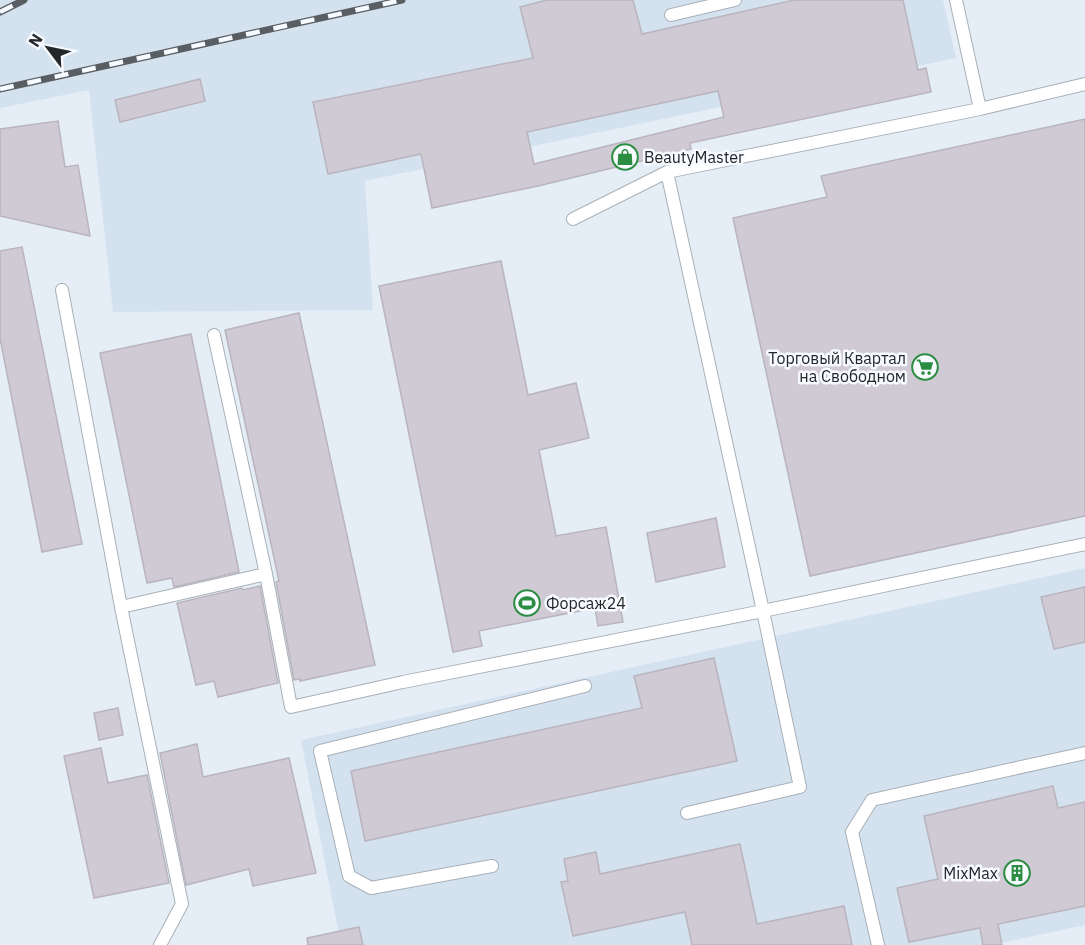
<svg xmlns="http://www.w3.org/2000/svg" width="1085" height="945" viewBox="0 0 1085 945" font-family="'IBM Plex Sans',sans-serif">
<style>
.built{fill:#d4e2f0}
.building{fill:#d0cad4;stroke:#b9b4bd;stroke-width:1.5;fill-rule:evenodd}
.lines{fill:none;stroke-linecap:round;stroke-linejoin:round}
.lane-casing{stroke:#a8b0b8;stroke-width:14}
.lane{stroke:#fff;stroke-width:12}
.rail-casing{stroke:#595e62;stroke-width:7}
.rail{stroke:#f7fafe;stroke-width:4.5;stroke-dasharray:14;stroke-linecap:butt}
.labels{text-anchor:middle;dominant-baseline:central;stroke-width:5;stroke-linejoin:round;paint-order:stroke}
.poi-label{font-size:16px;fill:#24272a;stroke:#f7fafe;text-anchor:start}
</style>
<rect width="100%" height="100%" fill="#e5eef6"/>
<path class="built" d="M0,0H943L956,58L365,181L373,310L113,312L89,90L0,108Z
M1085,568V925L992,945H341L301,740Z"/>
<path class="building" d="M547,0H633L642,34L794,0H903L918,70L926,68L931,92L690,143L691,149L538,186L432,208L421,154L328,174L313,102L533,58L520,7ZM718,91L724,117L534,164L527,132Z
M200,79L205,101L120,122L115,100Z
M1085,119V516L810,576L733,218L827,197L821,176Z
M58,121L65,167L78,165L90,236L0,216V129Z
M22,247L82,544L42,552L0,338V251Z
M501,261L528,395L576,383L589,438L539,450L556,536L606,527L623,622L598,626L595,608L479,631L482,646L453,652L379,286Z
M299,313L375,665L300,681V679L294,680L276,582L279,581L225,330Z
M191,334L239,572L174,587L172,578L147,583L100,353Z
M716,518L725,567L656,582L647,533Z
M260,586L278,683L218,697L214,681L196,685L177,603L242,588L243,590Z
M1085,587V642L1054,649L1041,597Z
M714,658L737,761L365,841L351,771L642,708L634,676Z
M118,708L123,735L99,740L94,713Z
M197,744L203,777L289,758L316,873L253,886L249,869L186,885L160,753Z
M101,748L108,783L147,775L169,883L94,898L64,756Z
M1053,786L1058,808L1085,802V906L998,924L1002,945H983L980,928L909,942L897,888L938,879L924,816Z
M740,844L757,924L844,906L852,945H692L685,912L573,936L561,882L568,881L564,859L596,852L600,874Z
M359,927L363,945H308L307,938Z"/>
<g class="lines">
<g class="lane-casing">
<path id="lane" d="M671,15L735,0
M980,109L1085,84
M573,219L667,172
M62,290L121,607
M214,335L266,574
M687,813L800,787L763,611L667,172L980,109L956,0
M492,866L371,888L349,876L320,751L585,686
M160,945L182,904L121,607L266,574L291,707L403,682L763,611L1085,544
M878,945L852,832L872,800L1085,753"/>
</g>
<use href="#lane" class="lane"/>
<g class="rail-casing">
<path id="rail" d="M0,12L24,0
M0,89L402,0"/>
</g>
<use href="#rail" class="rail"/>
</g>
<defs>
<g id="shop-ring" transform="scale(1.35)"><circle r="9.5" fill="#f7fafe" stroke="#2b8d41" stroke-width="1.5"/><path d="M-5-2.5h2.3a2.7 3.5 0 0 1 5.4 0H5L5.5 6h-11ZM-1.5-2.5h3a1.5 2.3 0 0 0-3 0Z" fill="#2b8d41"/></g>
<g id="supermarket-ring" transform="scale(1.35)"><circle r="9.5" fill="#f7fafe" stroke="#2b8d41" stroke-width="1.5"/><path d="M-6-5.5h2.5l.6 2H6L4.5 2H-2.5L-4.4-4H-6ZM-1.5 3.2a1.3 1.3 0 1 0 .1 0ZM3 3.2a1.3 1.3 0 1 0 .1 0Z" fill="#2b8d41"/></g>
<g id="stadium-ring" transform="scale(1.35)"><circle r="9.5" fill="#f7fafe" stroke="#2b8d41" stroke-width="1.5"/><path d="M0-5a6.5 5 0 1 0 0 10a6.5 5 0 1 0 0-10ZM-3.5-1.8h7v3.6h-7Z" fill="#2b8d41"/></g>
<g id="building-ring" transform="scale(1.35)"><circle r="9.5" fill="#f7fafe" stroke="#2b8d41" stroke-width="1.5"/><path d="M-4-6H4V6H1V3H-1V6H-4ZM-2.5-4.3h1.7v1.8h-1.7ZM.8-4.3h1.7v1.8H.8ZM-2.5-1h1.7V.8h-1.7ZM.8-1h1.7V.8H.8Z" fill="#2b8d41"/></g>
</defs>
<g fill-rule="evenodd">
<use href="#shop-ring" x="625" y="157"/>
<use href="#supermarket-ring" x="925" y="367"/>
<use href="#stadium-ring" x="527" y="603"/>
<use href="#building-ring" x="1017" y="873"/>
</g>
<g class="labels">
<g class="poi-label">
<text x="644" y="157">BeautyMaster</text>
<text x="906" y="358" text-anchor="end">Торговый Квартал<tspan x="906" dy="18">на Свободном</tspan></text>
<text x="546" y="603">Форсаж24</text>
<text x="998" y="873" text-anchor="end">MixMax</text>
</g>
</g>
<g transform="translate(48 48) rotate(302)" stroke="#f7fafe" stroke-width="4.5" paint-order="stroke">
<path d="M0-4.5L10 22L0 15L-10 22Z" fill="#24272a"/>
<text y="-9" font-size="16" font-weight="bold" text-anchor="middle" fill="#24272a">N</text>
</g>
</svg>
